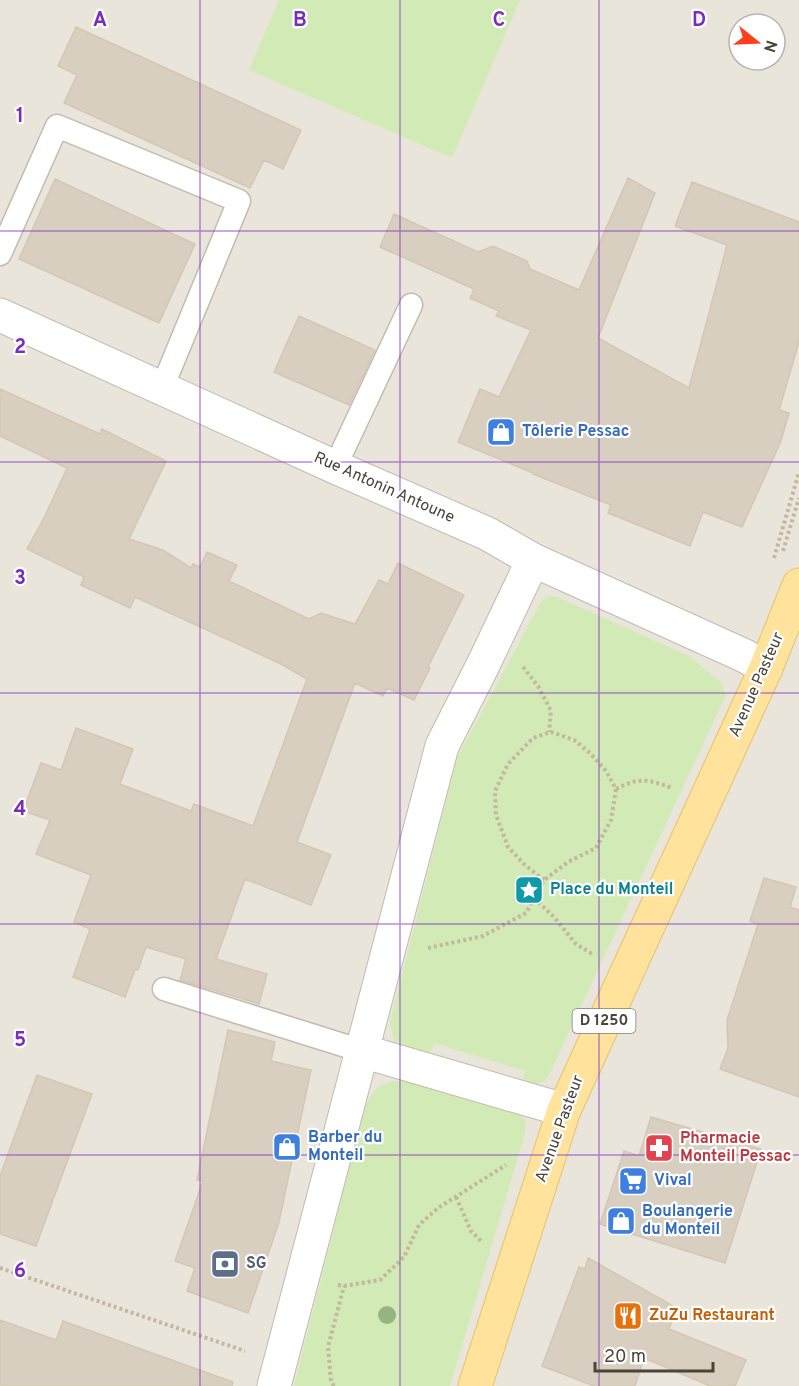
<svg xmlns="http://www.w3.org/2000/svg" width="799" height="1386" viewBox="0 0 799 1386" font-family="Overpass,sans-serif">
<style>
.residential{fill:#eae5da;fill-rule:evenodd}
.green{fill:#d2eab5}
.building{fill:#d8cfc1;stroke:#d3c7b4;stroke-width:1.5}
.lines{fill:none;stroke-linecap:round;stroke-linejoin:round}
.lane-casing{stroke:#c2bbae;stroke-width:25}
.street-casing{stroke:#c2bbae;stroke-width:35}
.primary-casing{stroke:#e6c16a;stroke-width:35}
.path{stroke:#c4b79f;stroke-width:4;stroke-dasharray:3 3;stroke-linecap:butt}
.lane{stroke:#fff;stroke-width:22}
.street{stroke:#fff;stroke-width:33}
.primary{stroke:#ffe39c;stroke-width:33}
.tree{fill:#97b381}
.grid{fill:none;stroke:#7b2cbf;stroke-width:1.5;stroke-opacity:0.55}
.labels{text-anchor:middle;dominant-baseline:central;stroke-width:4.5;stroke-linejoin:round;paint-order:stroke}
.shield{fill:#fff;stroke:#817c74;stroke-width:1.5}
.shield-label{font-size:15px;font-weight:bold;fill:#4b4439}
.shop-label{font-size:16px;font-weight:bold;fill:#366cbe;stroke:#fff;text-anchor:start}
.street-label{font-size:16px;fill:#4b4439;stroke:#fff}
.culture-label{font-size:16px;font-weight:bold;fill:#0d838f;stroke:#fff;text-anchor:start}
.health-label{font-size:16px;font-weight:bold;fill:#be3a42;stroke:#fff;text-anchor:start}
.service-label{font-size:16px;font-weight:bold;fill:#4e5e75;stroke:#fff;text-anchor:start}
.food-label{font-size:16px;font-weight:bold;fill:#c56008;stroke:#fff;text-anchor:start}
.grid-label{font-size:20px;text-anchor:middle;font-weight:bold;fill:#7b2cbf;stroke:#fff;stroke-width:4.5;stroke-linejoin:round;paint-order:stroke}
</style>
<rect width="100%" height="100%" fill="#f6f3ec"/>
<path class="residential" d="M0,0H799V1386H0ZM739,24H775V60H739Z"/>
<path class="green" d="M279,0H520L452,158L249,70Z
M547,596L557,597L689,656L722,683L726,695L548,1077L540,1083L522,1084L525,1071L434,1043L429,1055L394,1041L390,1022L457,758L541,602Z
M404,1080L520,1113L526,1122L524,1137L450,1386H294L364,1110C375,1086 378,1083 404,1080Z"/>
<path class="building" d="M76,27L301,130L283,169L264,160L250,188L64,103L77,75L58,66Z
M628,178L655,193L598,338L689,388L727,245L675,226L692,182L799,222V342L779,410L789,413L781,441L742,527L703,512L690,546L608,513L611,505L533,474V473L458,442L480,389L499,397L531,330L496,316L499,311L470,298L474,289L380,247L394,214L478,252L493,246L527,261L530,269L579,290Z
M55,179L195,244L159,323L19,259Z
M299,316L375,350L349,405L274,372Z
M0,389L100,434L102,429L166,461L129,539L163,550L191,568L193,564L200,567L207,552L237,565L229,581L267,599L309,619L321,613L355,624L379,580L388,584L398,563L464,595L428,667L430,668L414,700L387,688L383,696L355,683L297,842L331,855L311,905L245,879L216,959L267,974L259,1004L180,980L186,959L146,947L138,970H135L125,997L73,977L90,929L74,922L91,875L36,854L50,820L23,811L41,763L61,770L76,728L133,749L120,784L191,811L194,804L253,826L307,679L281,664L135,597L130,608L81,585L84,577L27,549L45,516L67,468L0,436Z
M764,878L796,887L790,907L799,910V1097L720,1069L728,1048L727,1020L758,924L750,921Z
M228,1030L275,1042L271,1061L311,1070L279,1222L248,1313L187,1291L195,1268L175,1261L203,1181L197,1180Z
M37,1075L92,1094L36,1246L0,1234V1176Z
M651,1117L761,1149L725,1263L600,1224L624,1151L639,1156Z
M588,1258L677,1308L669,1329L746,1360L735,1386H710L644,1358L635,1386H594L542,1366L579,1267L585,1269Z
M0,1320L56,1340L63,1321L233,1382L232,1386H0Z"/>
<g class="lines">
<g class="lane-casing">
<path id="lane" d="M0,254L57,126L239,201L162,388
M335,467L411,305
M164,989L362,1051"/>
</g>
<g class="street-casing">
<path id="street" d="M0,315L335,467L488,534L533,560L745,656L766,668
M362,1051L564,1110
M274,1386L442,746L483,665L533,560"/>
</g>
<g class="primary-casing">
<path id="primary" d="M475,1386L564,1110L766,668L799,585"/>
</g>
<path class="path" d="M783,551L799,498
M774,558L799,472
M523,667L538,686L551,711L549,732
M616,789C640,777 647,779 672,788
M534,898L554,917L576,944L594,955
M428,948L483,936L526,913L544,880L568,862L596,848L611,820L616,789L606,771L590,753L574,740L551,732L533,738L508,764L495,791L496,815L508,847L525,865L544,880
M456,1197L471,1231L482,1242
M0,1268L245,1351
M338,1285L344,1286L380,1280L404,1257L419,1225L438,1208L506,1165
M334,1386L331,1381L328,1347L344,1286"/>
<use href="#lane" class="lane"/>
<use href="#street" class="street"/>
<use href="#primary" class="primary"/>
</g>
<circle class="tree" cx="387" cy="1315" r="9"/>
<path class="grid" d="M200,0V1386M400,0V1386M599,0V1386M0,231H799M0,462H799M0,693H799M0,924H799M0,1155H799"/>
<defs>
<g id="shop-square" transform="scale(1.5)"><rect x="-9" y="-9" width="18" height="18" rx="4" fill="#3f7fe0" stroke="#fff"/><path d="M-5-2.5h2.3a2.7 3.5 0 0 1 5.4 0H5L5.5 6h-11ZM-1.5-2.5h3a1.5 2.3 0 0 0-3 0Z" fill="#fff"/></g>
<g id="sight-square" transform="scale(1.5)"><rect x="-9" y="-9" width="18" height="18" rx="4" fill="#0f9aa8" stroke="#fff"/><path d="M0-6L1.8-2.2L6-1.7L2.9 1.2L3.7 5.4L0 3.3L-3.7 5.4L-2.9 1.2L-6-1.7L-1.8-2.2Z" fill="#fff"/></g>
<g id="pharmacy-square" transform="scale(1.5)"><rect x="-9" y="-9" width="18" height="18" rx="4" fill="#e0444e" stroke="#fff"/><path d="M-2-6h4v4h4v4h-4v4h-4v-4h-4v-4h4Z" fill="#fff"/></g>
<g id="supermarket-square" transform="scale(1.5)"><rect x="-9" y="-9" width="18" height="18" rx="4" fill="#3f7fe0" stroke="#fff"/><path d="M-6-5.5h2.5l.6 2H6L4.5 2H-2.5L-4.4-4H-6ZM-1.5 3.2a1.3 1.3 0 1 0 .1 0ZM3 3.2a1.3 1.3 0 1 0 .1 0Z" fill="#fff"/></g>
<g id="bank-square" transform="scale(1.5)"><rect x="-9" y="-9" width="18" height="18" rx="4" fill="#5c6f8a" stroke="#fff"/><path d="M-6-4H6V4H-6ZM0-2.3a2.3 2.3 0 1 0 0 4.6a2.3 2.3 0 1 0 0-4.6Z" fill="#fff"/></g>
<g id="restaurant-square" transform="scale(1.5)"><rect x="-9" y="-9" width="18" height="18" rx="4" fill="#e8710a" stroke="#fff"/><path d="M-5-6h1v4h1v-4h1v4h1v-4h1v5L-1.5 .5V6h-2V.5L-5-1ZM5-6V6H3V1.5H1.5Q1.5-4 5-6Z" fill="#fff"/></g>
</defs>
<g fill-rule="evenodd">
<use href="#shop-square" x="501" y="432"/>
<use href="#sight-square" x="529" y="890"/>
<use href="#shop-square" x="287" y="1147"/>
<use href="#pharmacy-square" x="659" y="1148"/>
<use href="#supermarket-square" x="633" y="1181"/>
<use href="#shop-square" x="621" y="1221"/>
<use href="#bank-square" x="225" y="1264"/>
<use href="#restaurant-square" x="628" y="1316"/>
</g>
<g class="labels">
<rect class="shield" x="572.5" y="1009" width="63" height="24" rx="4.5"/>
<g class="shield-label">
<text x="604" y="1021">D 1250</text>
</g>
<g class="shop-label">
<text x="522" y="432">Tôlerie Pessac</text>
<text x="308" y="1138">Barber du<tspan x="308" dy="18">Monteil</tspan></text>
<text x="654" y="1181">Vival</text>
<text x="642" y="1212">Boulangerie<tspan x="642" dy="18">du Monteil</tspan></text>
</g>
<g class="street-label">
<text transform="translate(384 488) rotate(24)">Rue Antonin Antoune</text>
<text transform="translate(757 685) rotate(-66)">Avenue Pasteur</text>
<text transform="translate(560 1129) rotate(-70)">Avenue Pasteur</text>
</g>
<g class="culture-label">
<text x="550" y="890">Place du Monteil</text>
</g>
<g class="health-label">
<text x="680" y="1139">Pharmacie<tspan x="680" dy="18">Monteil Pessac</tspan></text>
</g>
<g class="service-label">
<text x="246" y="1264">SG</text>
</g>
<g class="food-label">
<text x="649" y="1316">ZuZu Restaurant</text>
</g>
</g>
<g class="grid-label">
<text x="100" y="26">A</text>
<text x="300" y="26">B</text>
<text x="499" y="26">C</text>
<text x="699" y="26">D</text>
<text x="20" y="122">1</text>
<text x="20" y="353">2</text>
<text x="20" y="584">3</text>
<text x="20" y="815">4</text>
<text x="20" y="1046">5</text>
<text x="20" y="1277">6</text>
</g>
<g transform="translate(757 42) rotate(108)"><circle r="28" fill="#ffffff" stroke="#b7b4b0" stroke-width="1.5"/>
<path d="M0-4.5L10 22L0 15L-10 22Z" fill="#fc3f1d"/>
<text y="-9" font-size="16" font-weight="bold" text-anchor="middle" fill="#4b4439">N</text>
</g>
<path d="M595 1362v9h118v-9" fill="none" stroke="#4b4439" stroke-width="3"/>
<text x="604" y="1362" font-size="18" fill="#4b4439" stroke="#ffffff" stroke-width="4.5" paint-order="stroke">20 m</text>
</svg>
